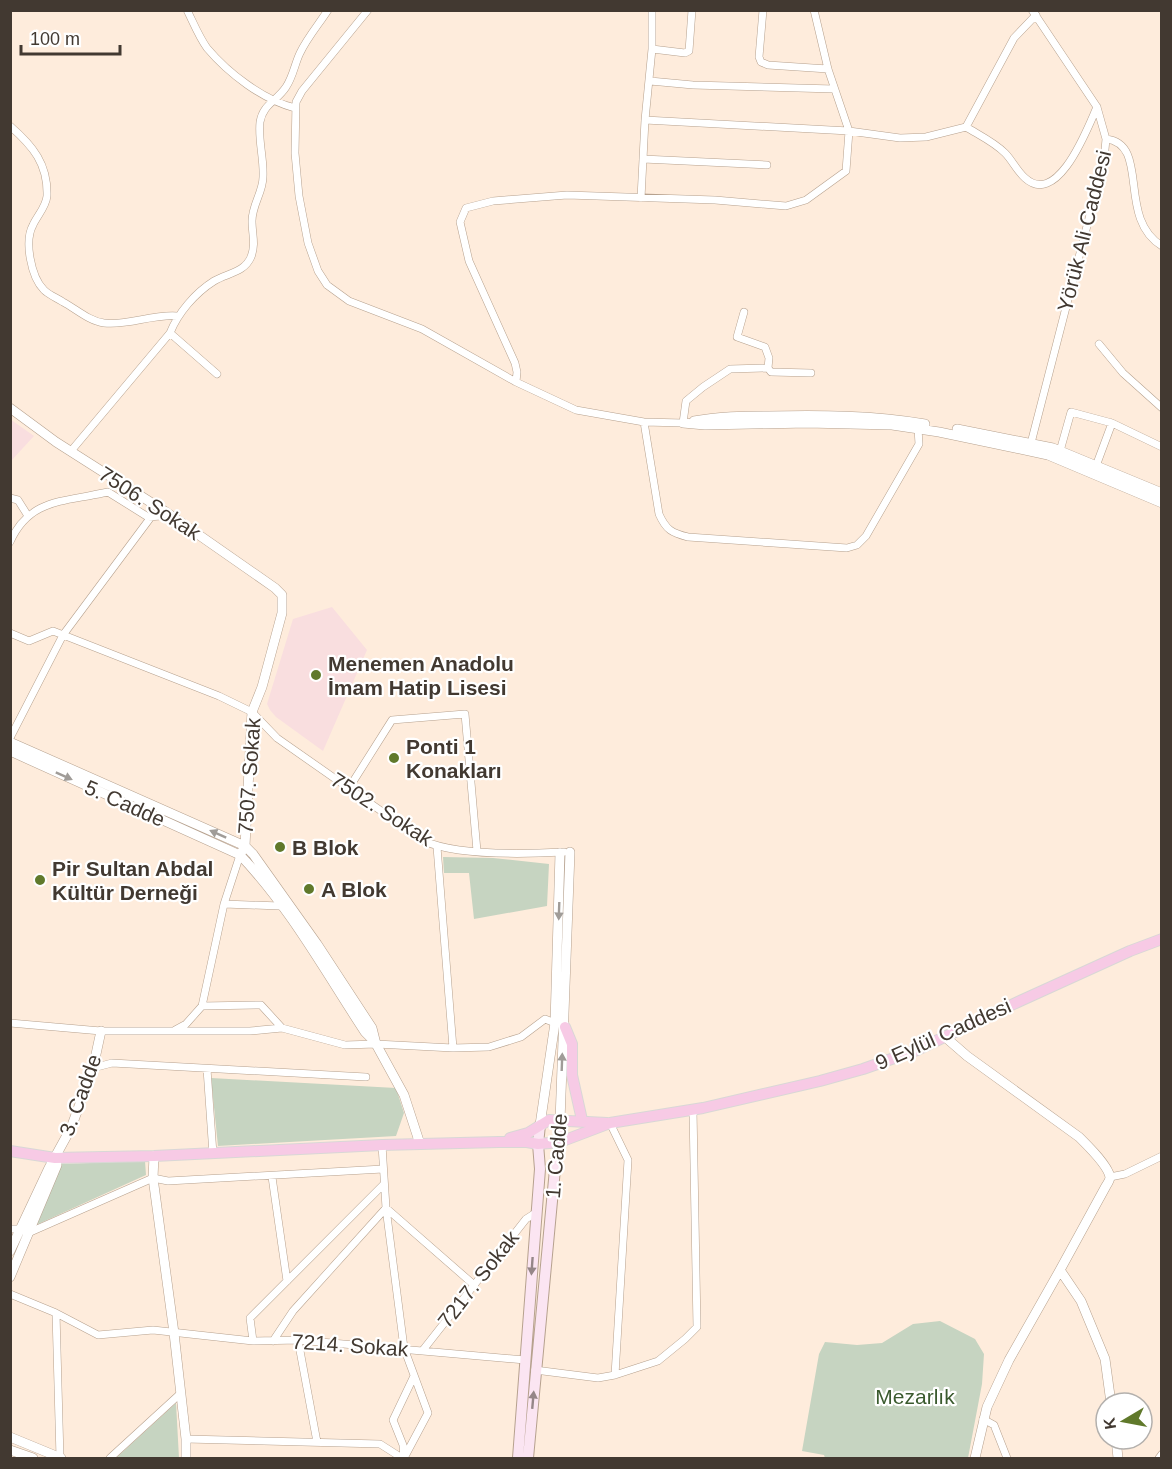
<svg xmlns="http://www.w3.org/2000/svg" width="1172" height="1469" viewBox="0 0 1172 1469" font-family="Arial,sans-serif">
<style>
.education{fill:#f9dedf}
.green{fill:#c6d4c1}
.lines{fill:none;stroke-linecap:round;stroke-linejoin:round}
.minor-casing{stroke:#b6a18e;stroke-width:8}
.tertiary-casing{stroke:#b6a18e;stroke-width:10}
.secondary-casing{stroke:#b6a18e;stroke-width:12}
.primary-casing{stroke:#d9d7d6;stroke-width:12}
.minor{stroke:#fff;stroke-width:7}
.tertiary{stroke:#fff;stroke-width:9}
.secondary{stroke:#fbe5f2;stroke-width:10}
.primary{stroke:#f7cae5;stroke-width:10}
.oneway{fill:#a09c98}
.oneway2{fill:#958688}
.poi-dot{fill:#60792b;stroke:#fff;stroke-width:2}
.labels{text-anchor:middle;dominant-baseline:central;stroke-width:4.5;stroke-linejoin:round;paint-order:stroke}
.street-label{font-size:21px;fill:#423931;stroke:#fff}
.poi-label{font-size:21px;font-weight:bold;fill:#423931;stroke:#fff;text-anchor:start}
.park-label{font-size:21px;fill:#3a5a2e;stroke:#fff}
</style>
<rect width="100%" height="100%" fill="#feecdc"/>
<path class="education" d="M10,419L34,436L11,461H10Z
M332,607L367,650L323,751L276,717L270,710L267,704L293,619Z"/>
<path class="green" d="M443,857L493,858L549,864L547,906L474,919L469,873H444Z
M211,1078L396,1088L404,1113L396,1136L218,1146Z
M145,1161L146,1175L36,1225L62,1164Z
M940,1321L975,1339L984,1354L982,1384L968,1458H825L824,1455L802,1451L819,1354L825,1342L857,1345L882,1343L913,1324Z
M176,1403L179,1458H116Z"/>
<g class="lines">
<g class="minor-casing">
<path id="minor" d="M187,10C193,22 199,37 207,48C228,73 263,100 295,108
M368,10L302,91L296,102L295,153L299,196L308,243L318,271L327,285L349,301L422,329L516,382L576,410L644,422L683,423L686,401L703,387L730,369L768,368L769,358L765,347L737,337L744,312
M763,10L759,57L761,62L768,65L828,69
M1032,10L1097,107L1106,139
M652,49L685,53L689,51L692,10
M650,81L693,85L834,89
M645,120L849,131L900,138L926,137L966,127C979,135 994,142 1005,153C1012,160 1017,171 1025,178C1058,208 1088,127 1097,107
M10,126C33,146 48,164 47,196C46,207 37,216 33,225C24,241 31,277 44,290C49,295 57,298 63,302C76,309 89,321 104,323C128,326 152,314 177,316
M966,127L1014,38L1036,15
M643,159L767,165
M641,198L645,120L652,49V10
M170,333L217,374
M1099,344L1123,373L1162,408
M768,368L771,372L811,373
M516,382L517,372L515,363L469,261L460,222L466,208L493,201L567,195L715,200L786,206L806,200L846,171L849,131L828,69L814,10
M644,422L659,514C666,530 672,533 688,537L847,548L857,545L866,536L919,444L918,429
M1030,447L1104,160L1106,139C1151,144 1116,218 1162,246
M71,451L170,333C178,313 195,293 214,281C227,273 244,273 251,257C256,244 252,234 252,221C252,205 263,192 263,177C264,158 258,141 260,122C263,104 277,101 286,87C293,77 295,63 300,53C307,38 319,24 328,10
M1060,451L1071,412L1112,423L1162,447
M1096,466L1112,423
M10,498L18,500L28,516
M10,542C29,499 63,502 103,493L108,492L148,517L161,516L166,512
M10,633L29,641L53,631L219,696L252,712L277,738L424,841C458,856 527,854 564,852
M10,738L63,635L151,517
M349,788L392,720L465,714L477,851
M437,847L453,1048
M224,904L280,906
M202,1006L261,1005L282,1028
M10,1023L101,1031H250L282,1028L345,1045L376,1044L453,1048L489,1047L521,1037L545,1019L555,1023
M175,1030L186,1024L202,1006L224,904L240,855
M93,1068L112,1063L366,1077
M207,1069L213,1154
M610,1123L628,1160L615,1375
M382,1145L386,1208L404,1348L428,1413L404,1458
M272,1177L287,1281
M1110,1177L1125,1174L1162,1156
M10,1229H20L28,1233L153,1178L168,1181L383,1169
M10,1294L56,1313L60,1458
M56,1313L98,1335L153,1330L253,1341L298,1340L525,1360
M298,1340L317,1442
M253,1341L250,1318L384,1184
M273,1341L293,1311L386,1208L473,1284
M423,1350L526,1219L537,1212
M535,1370L598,1378L615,1375L658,1361L685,1339L697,1327L693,1110
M983,1419L994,1425L1007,1458
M186,1439L380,1444L402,1458
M110,1458L181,1393
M404,1458L403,1445L393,1420L414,1376
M1159,1458L1162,1454"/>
</g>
<g class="tertiary-casing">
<path id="tertiary" d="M10,408L56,442L166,512L275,588L282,595V613L262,687L252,712L245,846L240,855
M694,421C718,416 743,416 768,416C821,415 873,415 925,424
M683,423L705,425L807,423L892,425L939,432L1048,455L1162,503
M957,429L1053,448L1162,493
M10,742L245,846L253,854L317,944L372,1028L376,1044L404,1095L420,1144
M10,751L240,855C290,907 326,973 365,1032L375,1042
M944,1036L967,1056L1079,1137C1087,1145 1108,1165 1110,1177C1110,1180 1108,1183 1106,1186L1060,1270L1081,1301L1105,1359L1111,1403
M560,1121L570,852
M540,1125L555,1023L560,853
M154,1156L153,1178L174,1333L186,1439V1458
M10,1251L49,1168L71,1128L93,1068L101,1031
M10,1277L57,1165L55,1160
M10,1437L61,1458
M1116,1439L1118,1458
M10,1450L33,1458
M975,1458L987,1407L1009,1360L1060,1270"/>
</g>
<g class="secondary-casing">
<path id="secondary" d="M518,1458L540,1169L538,1144L540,1125
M528,1458L555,1169L562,1131L560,1121"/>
</g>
<g class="primary-casing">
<path id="primary" d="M565,1027L572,1044V1075L582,1120
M510,1138L528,1133L549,1120L607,1123
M10,1151L55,1158L154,1156L382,1145L499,1142H527L538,1144L560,1142L610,1123L703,1108L820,1081L863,1069L917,1050L1020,1001L1130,951L1162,939"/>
</g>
<use href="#minor" class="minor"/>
<use href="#tertiary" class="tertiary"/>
<use href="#secondary" class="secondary"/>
<use href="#primary" class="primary"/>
</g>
<defs><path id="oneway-solid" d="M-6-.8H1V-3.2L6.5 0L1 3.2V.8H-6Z" transform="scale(1.5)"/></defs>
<g class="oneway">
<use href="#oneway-solid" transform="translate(64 776) rotate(24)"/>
<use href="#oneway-solid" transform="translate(218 834) rotate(-156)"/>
<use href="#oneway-solid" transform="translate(559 911) rotate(92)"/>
<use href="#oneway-solid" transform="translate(562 1062) rotate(-88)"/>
</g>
<g class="oneway2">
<use href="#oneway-solid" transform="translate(532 1266) rotate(94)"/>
<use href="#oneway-solid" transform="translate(533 1400) rotate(-85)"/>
</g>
<g class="poi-dot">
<circle cx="316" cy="675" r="6"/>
<circle cx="394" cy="758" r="6"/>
<circle cx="280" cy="847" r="6"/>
<circle cx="40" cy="880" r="6"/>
<circle cx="309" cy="889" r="6"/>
</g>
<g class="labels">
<g class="street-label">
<text transform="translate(1084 231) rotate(-76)">Yörük Ali Caddesi</text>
<text transform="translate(150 503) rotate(33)">7506. Sokak</text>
<text transform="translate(249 776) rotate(-86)">7507. Sokak</text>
<text transform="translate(125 803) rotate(24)">5. Cadde</text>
<text transform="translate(382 809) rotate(33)">7502. Sokak</text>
<text transform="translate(943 1034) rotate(-24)">9 Eylül Caddesi</text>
<text transform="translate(80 1095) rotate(-70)">3. Cadde</text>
<text transform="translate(556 1156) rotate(-85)">1. Cadde</text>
<text transform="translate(478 1279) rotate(-52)">7217. Sokak</text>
<text transform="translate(350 1345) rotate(4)">7214. Sokak</text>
</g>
<g class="poi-label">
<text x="328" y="663">Menemen Anadolu<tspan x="328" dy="24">İmam Hatip Lisesi</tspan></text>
<text x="406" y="746">Ponti 1<tspan x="406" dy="24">Konakları</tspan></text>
<text x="292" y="847">B Blok</text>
<text x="52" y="868">Pir Sultan Abdal<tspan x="52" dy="24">Kültür Derneği</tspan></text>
<text x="321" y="889">A Blok</text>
</g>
<g class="park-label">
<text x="915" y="1396">Mezarlık</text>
</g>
</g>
<rect width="1172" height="1469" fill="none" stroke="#423931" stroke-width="24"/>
<g transform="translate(1124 1421) rotate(260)"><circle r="28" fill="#ffffff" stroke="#b3b0ad" stroke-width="1.5"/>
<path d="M0-4.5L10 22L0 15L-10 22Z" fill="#60792b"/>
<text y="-9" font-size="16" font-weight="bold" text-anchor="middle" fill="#423931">K</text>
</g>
<path d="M21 45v9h99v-9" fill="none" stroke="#423931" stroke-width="3"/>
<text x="30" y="45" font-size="18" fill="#423931" stroke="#ffffff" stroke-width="4.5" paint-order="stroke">100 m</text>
</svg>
